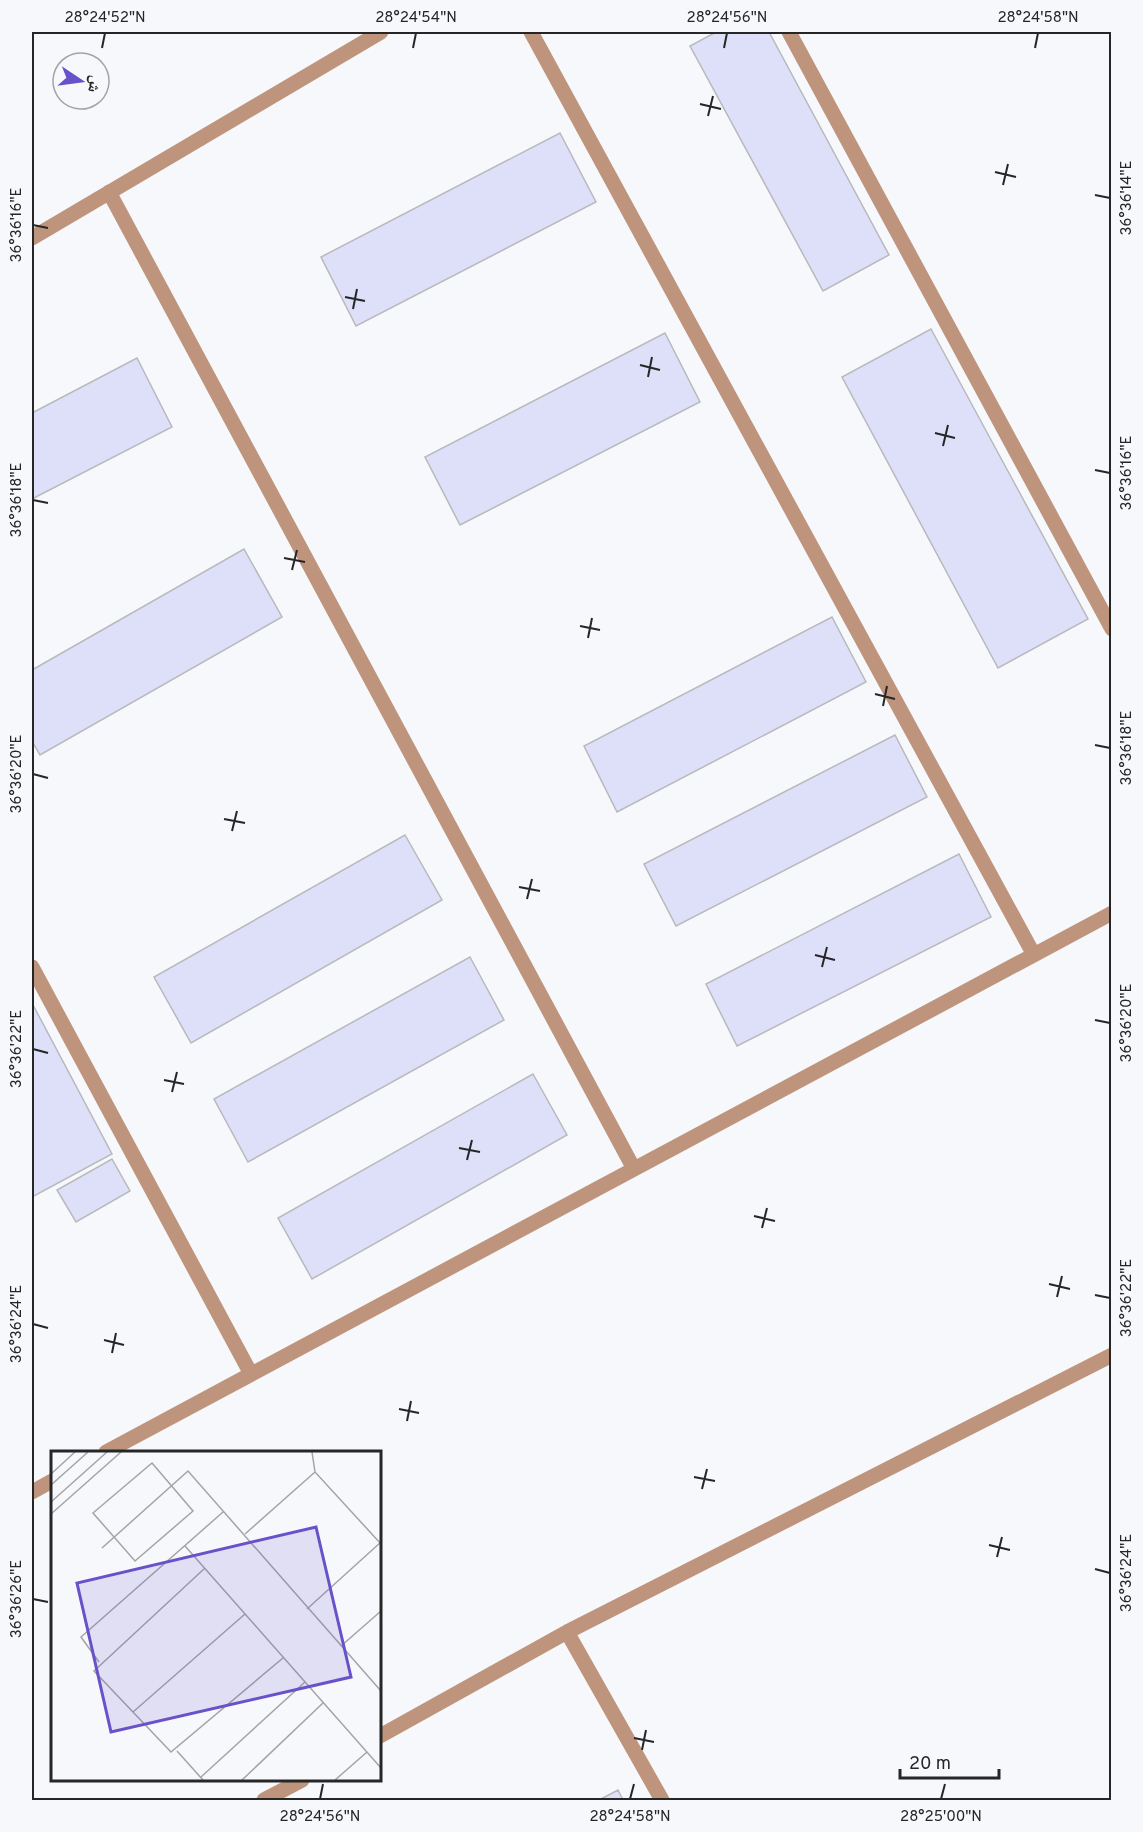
<svg xmlns="http://www.w3.org/2000/svg" width="1143" height="1832" viewBox="0 0 1143 1832" font-family="Overpass,'Noto Naskh Arabic',sans-serif">
<style>
.building{fill:#dde0f8;stroke:#b8b9bc;stroke-width:1.5}
.lines{fill:none;stroke-linecap:round;stroke-linejoin:round}
.lane{stroke:#bf947c;stroke-width:15}
.ticks{fill:none;stroke:#262627;stroke-width:2}
.inset-road{fill:none;stroke:#a3a4a6;stroke-width:1.5}
.view{fill:#6951ca;fill-opacity:0.15;stroke:#6951ca;stroke-width:3}
.inset-edge{fill:none;stroke:#262627;stroke-width:3}
.neatline{fill:none;stroke:#262627;stroke-width:2}
.ticks-label{font-size:15px;text-anchor:middle;fill:#262627}
</style>
<rect width="100%" height="100%" fill="#f6f8fb"/>
<path class="building" d="M716,32H769L889,255L823,291L690,46Z
M560,133L596,202L356,326L321,257Z
M931,329L1088,619L998,668L842,377Z
M665,333L700,402L460,525L425,457Z
M137,358L172,427L32,499V413Z
M244,549L282,617L40,755L32,741V670Z
M832,617L866,682L617,812L584,746Z
M895,735L927,797L676,926L644,864Z
M405,835L442,900L191,1043L154,977Z
M959,854L991,917L737,1046L706,984Z
M470,957L504,1020L248,1162L214,1099Z
M32,1003L112,1154L32,1197Z
M533,1074L567,1135L312,1279L278,1218Z
M112,1159L130,1191L76,1222L57,1190Z
M618,1790L623,1800H599Z"/>
<g class="lines">
<path class="lane" d="M531,32L1034,955
M789,32L1112,629
M109,192L634,1169
M32,238L381,32
M32,967L251,1374
M106,1452L1112,913
M32,1492L52,1481
M567,1632L662,1800
M380,1736L567,1632L1112,1355
M264,1800L302,1780"/>
</g>
<path class="ticks" d="M102,48L105,33M413,48L416,33M724,48L727,33M1035,48L1038,33M700,104L721,109M708,116L713,96M995,172L1016,177M1003,185L1008,164M1095,195L1110,198M33,225L48,228M345,297L365,301M353,309L357,289M640,365L660,370M648,377L652,357M935,433L955,438M943,446L948,425M1095,470L1110,473M33,500L48,503M284,558L305,562M292,570L297,550M580,626L600,630M588,638L592,618M875,694L895,699M883,706L887,686M1095,745L1110,748M33,774L48,778M224,819L245,823M232,831L237,811M519,887L540,891M527,899L532,879M815,955L835,960M822,967L827,947M1095,1020L1110,1023M33,1049L48,1053M164,1080L184,1084M172,1092L177,1072M459,1148L480,1152M467,1160L472,1140M754,1216L775,1221M762,1228L767,1208M1049,1284L1070,1289M1095,1295L1110,1298M1057,1297L1062,1276M33,1324L48,1328M104,1340L124,1345M112,1353L116,1333M399,1409L419,1413M407,1421L411,1401M694,1477L715,1481M702,1489L707,1469M989,1545L1010,1550M997,1557L1002,1537M1095,1569L1110,1573M33,1599L48,1602M634,1738L654,1742M642,1750L646,1730M320,1799L323,1784M630,1799L634,1784M941,1799L945,1784"/>
<g transform="translate(51 1451)">
<rect width="330" height="330" fill="#f6f8fb"/>
<path class="inset-road" d="M261,1L264,21L330,93M101,12L142,60L84,110L42,62ZM0,23L24,1M0,34L37,1M0,51L56,1M0,63L70,1M194,83L264,21M134,95L330,317M51,97L137,20L330,240M154,117L43,220L120,301L232,207M256,158L330,91M290,195L330,160M48,211L30,186L172,61M82,261L194,163M126,300L152,329M150,326L254,231M191,329L272,252M284,329L316,301"/>
<path class="view" d="M265,76L300,226L60,281L26,132Z"/>
<rect width="330" height="330" class="inset-edge"/>
</g>
<rect width="1143" height="1832" fill="none" stroke="#f6f8fb" stroke-width="66"/>
<g transform="translate(81 81) rotate(103)"><circle r="28" fill="#f6f8fb" stroke="#a3a4a6" stroke-width="1.5"/>
<path d="M0-4.5L10 22L0 15L-10 22Z" fill="#6951ca"/>
<text y="-9" font-size="16" font-weight="bold" text-anchor="middle" fill="#262627">ش</text>
</g>
<path d="M900 1769v9h99v-9" fill="none" stroke="#262627" stroke-width="3"/>
<text x="909" y="1769" font-size="18" fill="#262627" stroke="#f6f8fb" stroke-width="4.5" paint-order="stroke">20 m</text>
<rect x="33" y="33" width="1077" height="1766" class="neatline"/>
<g class="ticks-label">
<text x="105" y="22">28°24'52"N</text>
<text x="416" y="22">28°24'54"N</text>
<text x="727" y="22">28°24'56"N</text>
<text x="1038" y="22">28°24'58"N</text>
<text transform="translate(1126 198) rotate(-90)" y="5">36°36'14"E</text>
<text transform="translate(16 225) rotate(-90)" y="5">36°36'16"E</text>
<text transform="translate(1126 473) rotate(-90)" y="5">36°36'16"E</text>
<text transform="translate(16 500) rotate(-90)" y="5">36°36'18"E</text>
<text transform="translate(1126 748) rotate(-90)" y="5">36°36'18"E</text>
<text transform="translate(16 774) rotate(-90)" y="5">36°36'20"E</text>
<text transform="translate(1126 1023) rotate(-90)" y="5">36°36'20"E</text>
<text transform="translate(16 1049) rotate(-90)" y="5">36°36'22"E</text>
<text transform="translate(1126 1298) rotate(-90)" y="5">36°36'22"E</text>
<text transform="translate(16 1324) rotate(-90)" y="5">36°36'24"E</text>
<text transform="translate(1126 1573) rotate(-90)" y="5">36°36'24"E</text>
<text transform="translate(16 1599) rotate(-90)" y="5">36°36'26"E</text>
<text x="320" y="1821">28°24'56"N</text>
<text x="630" y="1821">28°24'58"N</text>
<text x="941" y="1821">28°25'00"N</text>
</g>
</svg>
